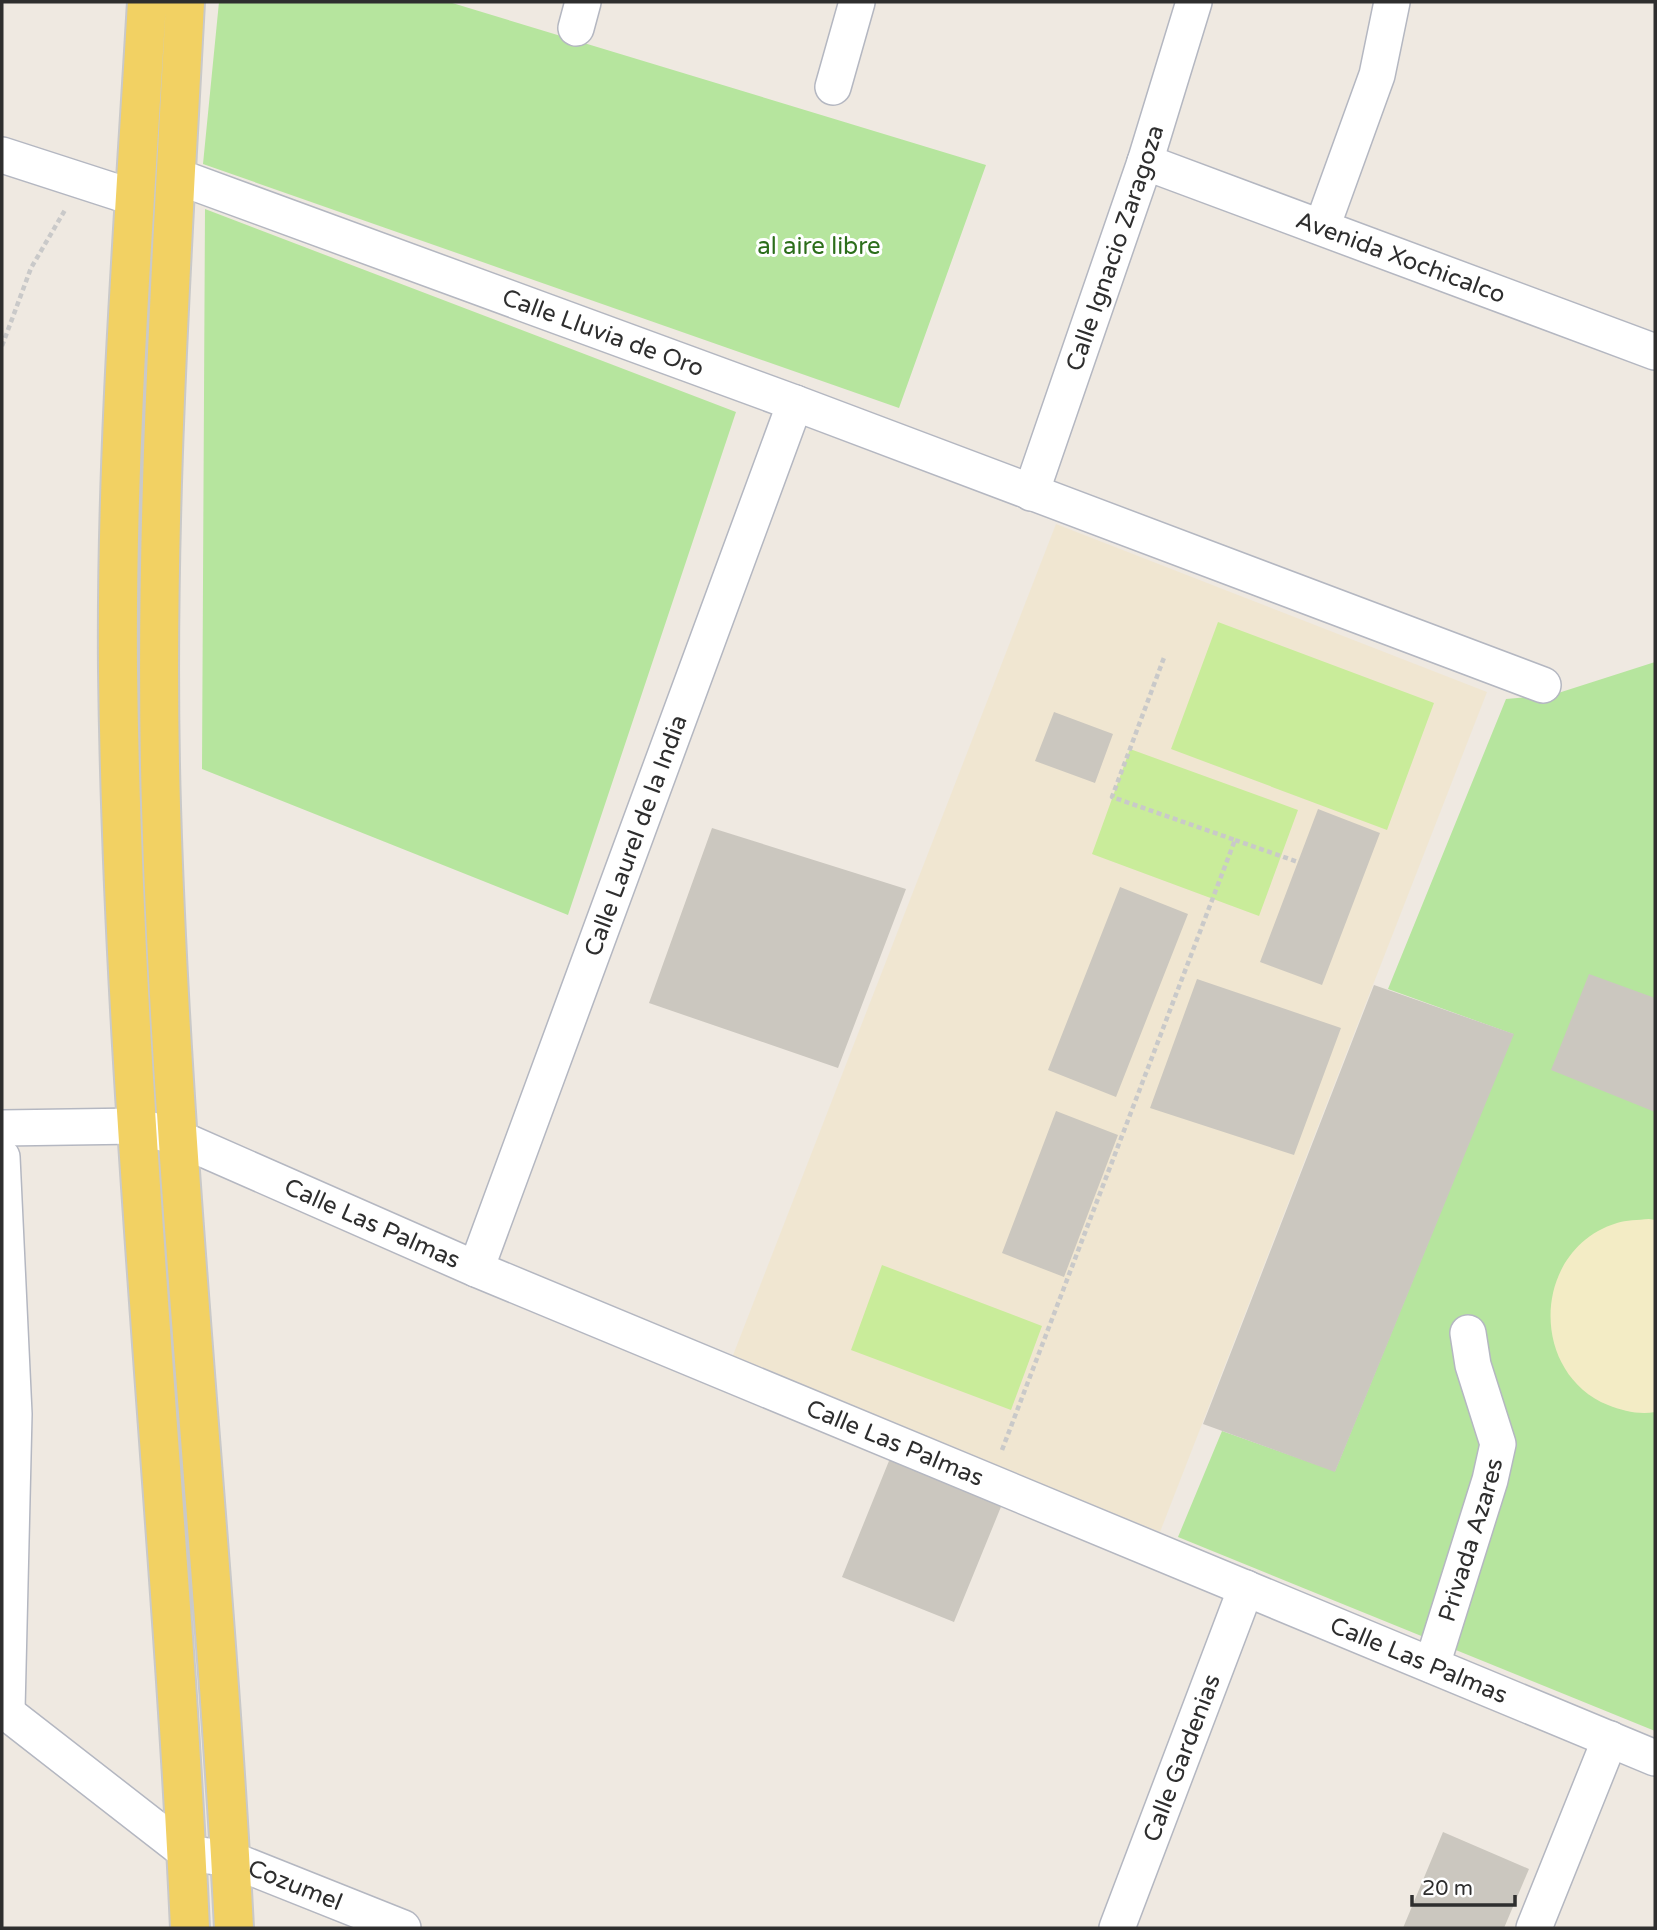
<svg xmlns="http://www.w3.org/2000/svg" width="1657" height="1930" viewBox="0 0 1657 1930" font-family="'Varela Round',sans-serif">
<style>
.education{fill:#f0e6d1}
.green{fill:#b6e59e}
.sand{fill:#f3ecc5}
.pitch{fill:#c9ec9a}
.building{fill:#cbc7bf}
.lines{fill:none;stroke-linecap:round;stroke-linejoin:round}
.minor-casing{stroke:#b4b7c1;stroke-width:38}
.major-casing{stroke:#c9c9c9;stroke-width:42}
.path{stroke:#c9c9c9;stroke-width:4.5;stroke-dasharray:5 3.5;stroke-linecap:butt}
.minor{stroke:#fff;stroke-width:35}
.major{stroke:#f2d163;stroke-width:38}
.labels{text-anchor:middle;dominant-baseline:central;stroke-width:6;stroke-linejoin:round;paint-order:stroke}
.park-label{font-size:24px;fill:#2c6e1b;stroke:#fff}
.street-label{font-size:24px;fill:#2e2e2e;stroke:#fff}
</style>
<rect width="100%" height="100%" fill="#efe9e1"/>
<path class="education" d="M1056,524L1487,692L1160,1532L730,1363Z"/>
<path class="green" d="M219,2H449L986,165L899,408L203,164Z
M205,209L736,412L568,915L202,769Z
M1655,662V1731L1178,1537L1222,1431L1335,1471L1513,1034L1388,989L1506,699L1552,695Z"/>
<path class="sand" d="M1649,1219L1655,1220V1412C1640,1415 1623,1411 1608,1405C1528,1372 1532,1249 1617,1223C1626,1220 1638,1220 1649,1219Z"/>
<path class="pitch" d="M1218,622L1434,703L1387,830L1171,749Z
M1130,749L1298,810L1259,916L1092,854Z
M882,1265L1042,1326L1011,1410L851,1350Z"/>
<path class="building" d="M1054,712L1113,734L1095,783L1035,761Z
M1318,809L1380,833L1322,985L1260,962Z
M712,828L906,889L838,1068L649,1003Z
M1120,887L1188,914L1116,1097L1048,1070Z
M1589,974L1655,998V1112L1551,1070Z
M1197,979L1341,1028L1294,1155L1150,1108Z
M1374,985L1514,1034L1335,1472L1203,1424Z
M1056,1111L1118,1135L1064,1277L1002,1253Z
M893,1451L1005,1497L954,1622L842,1577Z
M1443,1832L1529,1869L1504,1928H1403Z"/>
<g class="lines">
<g class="minor-casing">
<g id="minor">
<path d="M576,28L583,2"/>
<path d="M833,87L857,2"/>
<path d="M2,155L135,198"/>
<path id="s1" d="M1145,162L1655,352"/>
<path id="s2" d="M176,176L795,403L1543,685"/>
<path d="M1322,227L1377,75L1392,2"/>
<path id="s3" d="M1031,493L1145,162L1194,2"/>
<path id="s4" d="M2,1128L138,1126L176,1137L476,1269L1655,1758"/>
<path d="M2,1157L14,1414L7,1710"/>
<path id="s5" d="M476,1269L795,403"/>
<path id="s6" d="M1432,1665L1490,1480L1498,1444L1473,1365L1468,1333"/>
<path id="s7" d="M2,1709L187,1853L230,1859L403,1928"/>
<path id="s8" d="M1117,1928L1246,1588"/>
<path d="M1534,1928L1610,1739"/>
</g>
</g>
<g class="major-casing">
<path id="major" d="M147,2C134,224 116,447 118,670C123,1090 171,1509 190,1928
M185,2C171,270 153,537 161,806C172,1181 215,1554 234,1928"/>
</g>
<path class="path" d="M2,346L31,268L65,210
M1235,840L1298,862
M1002,1450L1235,840L1112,797L1165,655"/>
<use href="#minor" class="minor"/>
<use href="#major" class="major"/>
</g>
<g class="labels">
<g class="park-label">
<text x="819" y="246">al aire libre</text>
</g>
<g class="street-label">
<text stroke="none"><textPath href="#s3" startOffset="259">Calle Ignacio Zaragoza</textPath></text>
<text stroke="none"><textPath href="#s1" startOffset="273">Avenida Xochicalco</textPath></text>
<text stroke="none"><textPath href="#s2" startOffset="455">Calle Lluvia de Oro</textPath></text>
<text stroke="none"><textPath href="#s5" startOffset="462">Calle Laurel de la India</textPath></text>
<text stroke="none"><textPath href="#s4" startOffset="390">Calle Las Palmas</textPath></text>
<text stroke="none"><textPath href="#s4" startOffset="957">Calle Las Palmas</textPath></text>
<text stroke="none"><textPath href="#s6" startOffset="131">Privada Azares</textPath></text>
<text stroke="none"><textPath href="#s4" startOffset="1524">Calle Las Palmas</textPath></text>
<text stroke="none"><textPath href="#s8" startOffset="182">Calle Gardenias</textPath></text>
<text stroke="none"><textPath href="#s7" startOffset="348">Cozumel</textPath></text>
</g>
</g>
<rect width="1657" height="1930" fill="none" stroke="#2e2e2e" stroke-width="7"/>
<path d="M1412 1895v10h103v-10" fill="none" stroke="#2e2e2e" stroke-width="3.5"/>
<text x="1422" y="1895" font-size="21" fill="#2e2e2e" stroke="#ffffff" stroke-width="5" paint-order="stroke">20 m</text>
</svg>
